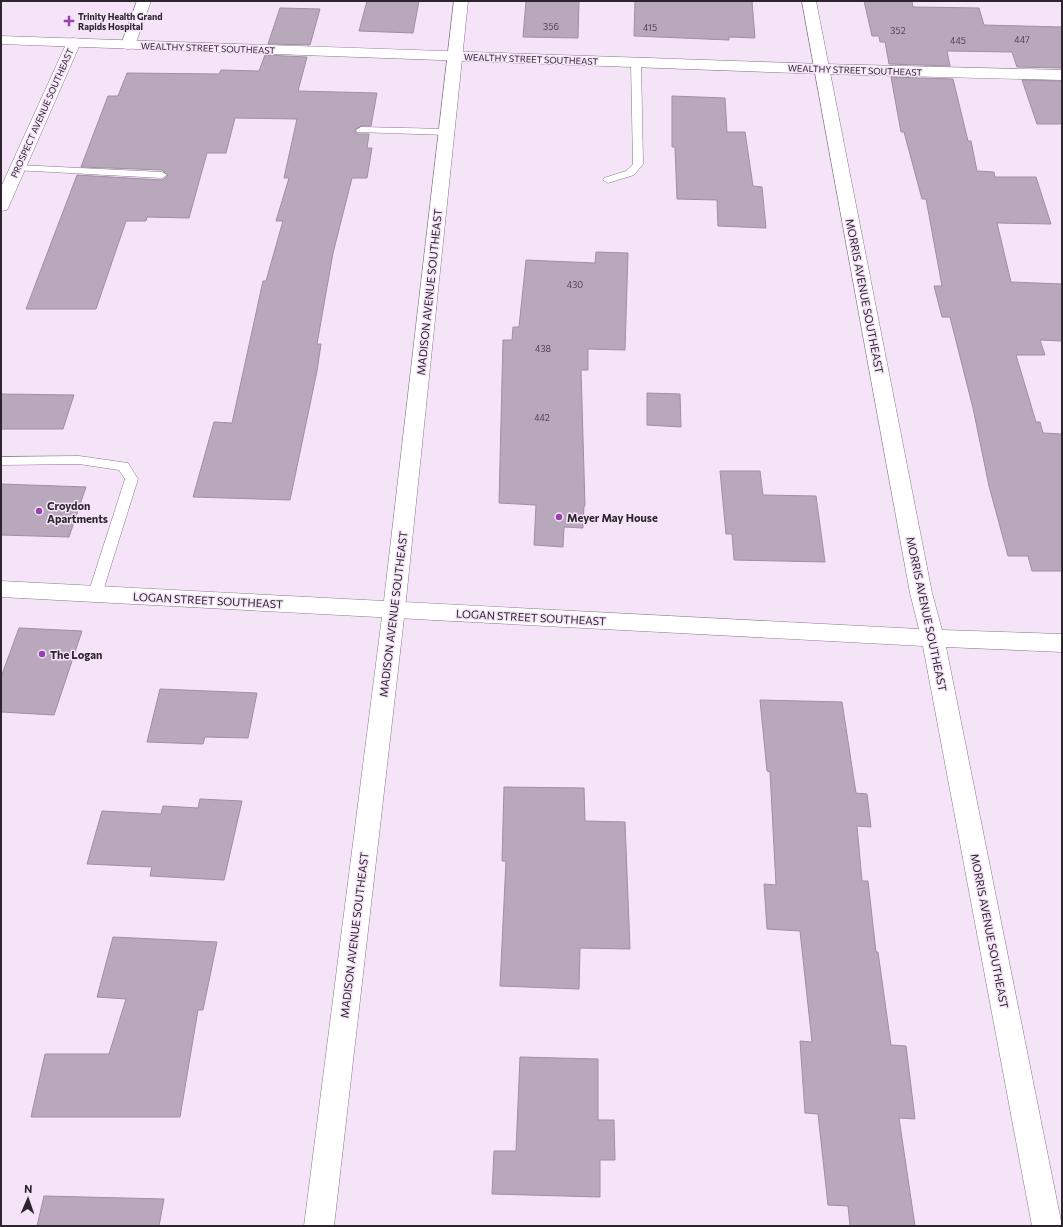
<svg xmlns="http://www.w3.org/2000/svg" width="1063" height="1227" viewBox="0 0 1063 1227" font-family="Commissioner,sans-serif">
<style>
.building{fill:#b9a8bc;stroke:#a08fa3}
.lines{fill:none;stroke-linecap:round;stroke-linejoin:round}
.service-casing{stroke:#88788b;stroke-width:1}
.minor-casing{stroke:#88788b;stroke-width:1}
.tertiary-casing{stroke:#88788b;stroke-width:1}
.secondary-casing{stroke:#88788b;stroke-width:1}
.service{fill:#fff;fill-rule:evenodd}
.minor{fill:#fff;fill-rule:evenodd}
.tertiary{fill:#fff;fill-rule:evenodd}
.secondary{fill:#fff;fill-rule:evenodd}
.poi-dot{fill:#9842af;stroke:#f5e3f8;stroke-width:1.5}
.labels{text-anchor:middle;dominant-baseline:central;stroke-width:3;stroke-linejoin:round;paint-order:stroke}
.far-poi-label{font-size:9px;font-weight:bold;fill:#2c252d;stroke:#f5e3f8;text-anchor:start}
.number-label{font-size:9px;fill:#4f4651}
.far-street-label{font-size:9px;fill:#2c252d;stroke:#f5e3f8}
.street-label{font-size:11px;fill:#2c252d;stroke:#f5e3f8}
.poi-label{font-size:11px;font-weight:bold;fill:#2c252d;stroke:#f5e3f8;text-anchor:start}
</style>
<rect width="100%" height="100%" fill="#f5e3f8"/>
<path class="building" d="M367,1H419L413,33L359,31Z
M526,1H579L578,38L523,37Z
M635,1H752L755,38L729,37V40L634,36Z
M864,1H912L913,7L979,8L984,25L1062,27V68L1017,67L1012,52L947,51L950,66L889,64L885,42H880L879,36H872Z
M280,8L320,9L310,45L268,44Z
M265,55L307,57L298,91L377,93L371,126H361L355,130L357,134H369L367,148H372L367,178H352L333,253L317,344H321L317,371L290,500L193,497L214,422L232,423L263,281H266L283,221H276L289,178H284L297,119L235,118L226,153H207L189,218L147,217L146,221H126L96,309H26L77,175L162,180L168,176L162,170L81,167L108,96H118L127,73L219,74L221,70L259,71Z
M891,77L953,79L968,141H971L977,171L994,172L995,177H1036L1051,224L997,223L1011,282L1062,284V341L1040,340L1045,355H1016L1036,422H1040L1043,433L1062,434V571H1032L1028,556H1008L989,486L973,408L950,317H942L934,286H942L926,199H922L904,132H901Z
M1022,80L1062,81V124H1037Z
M672,96L725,98L727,132H745L753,186L762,187L766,228L718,226L717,200L677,199L675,147H672Z
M596,252L628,253L625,350L588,349V370H581L585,506H584L583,528L564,527L563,547L534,545L536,505L499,503L503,340H512L513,327H519L526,260L595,263Z
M647,393L680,394L681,427L647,425Z
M1,394L74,395L63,429H1Z
M720,471H760L763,495L816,496L825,562L734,560L732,534H726Z
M1,484L86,487L69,537L1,535Z
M19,628L82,631L54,715L1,712V677Z
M160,689L257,693L248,738L205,737L203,744L147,742Z
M760,700L842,702L856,793L867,794L871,827L857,826L862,881H868L876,952H878L891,1045L906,1046L915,1119L899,1118L915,1226H850L848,1206L828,1205L818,1114L805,1113L800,1041L812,1042L800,931L767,929L764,884L776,885L770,772L767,771Z
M504,787L584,788L585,821L625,822L630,949L580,948L579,989L500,986L506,861H502Z
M200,799L242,801L224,880L150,876L152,867L87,864L102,811L161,814L163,806L198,808Z
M113,937L217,942L203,1010H198L180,1117H31L45,1054H109L126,999L97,997Z
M520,1057L598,1059V1120H614L615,1160H600V1197L492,1194L494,1151H516Z
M44,1196L164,1199L159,1226H37Z"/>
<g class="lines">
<g class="service-casing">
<path id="service" d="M636,59L641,62L643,164L634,175L608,183L603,180L604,178L626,171L633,164L631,62Z
M361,127L447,129L452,132L447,135L357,132L356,130Z
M18,165L162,172L167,175L162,178L14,170L13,168Z
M79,456L128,463L138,479L102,594L100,598L95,599L90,598L88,594L125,479L119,470L79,464L1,465V457Z"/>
</g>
<g class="minor-casing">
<path id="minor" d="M137,1H151L135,45L133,48L128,49L123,48L121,45Z
M802,1H816L932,593L942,630L1062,634V652L946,647L1062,1226H1032L923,646L1,597V581L919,629L910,593Z
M74,38L79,39L81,42L9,206L7,210L1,211V187L67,42L69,39Z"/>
</g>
<g class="tertiary-casing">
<path id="tertiary" d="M454,1H468L405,609L334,1226H304L383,609Z"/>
</g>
<g class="secondary-casing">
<path id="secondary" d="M1,36L823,64L1062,70V80L823,74L1,44Z"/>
</g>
<use href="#service" class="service"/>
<use href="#minor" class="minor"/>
<use href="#tertiary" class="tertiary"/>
<use href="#secondary" class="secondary"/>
</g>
<g class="poi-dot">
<path d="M67 15h4v4h4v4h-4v4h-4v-4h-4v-4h4z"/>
<circle cx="39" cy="511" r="4"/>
<circle cx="559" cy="517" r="4"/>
<circle cx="42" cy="654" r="4"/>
</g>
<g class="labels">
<g class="far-poi-label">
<text x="78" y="16">Trinity Health Grand<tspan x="78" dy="10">Rapids Hospital</tspan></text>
</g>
<g class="number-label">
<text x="551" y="26">356</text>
<text x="650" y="27">415</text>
<text x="898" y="30">352</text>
<text x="1022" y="39">447</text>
<text x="958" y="40">445</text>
<text x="575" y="284">430</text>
<text x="543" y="348">438</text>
<text x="542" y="417">442</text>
</g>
<g class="far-street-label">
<text transform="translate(208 48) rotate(2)">WEALTHY STREET SOUTHEAST</text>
<text transform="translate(531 59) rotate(2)">WEALTHY STREET SOUTHEAST</text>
<text transform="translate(855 70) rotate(2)">WEALTHY STREET SOUTHEAST</text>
<text transform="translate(42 113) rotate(-66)">PROSPECT AVENUE SOUTHEAST</text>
</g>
<g class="street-label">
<text transform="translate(429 292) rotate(-84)">MADISON AVENUE SOUTHEAST</text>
<text transform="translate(865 296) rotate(79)">MORRIS AVENUE SOUTHEAST</text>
<text transform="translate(208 600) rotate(3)">LOGAN STREET SOUTHEAST</text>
<text transform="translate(393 614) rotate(-83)">MADISON AVENUE SOUTHEAST</text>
<text transform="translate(927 614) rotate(78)">MORRIS AVENUE SOUTHEAST</text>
<text transform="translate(531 617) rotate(3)">LOGAN STREET SOUTHEAST</text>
<text transform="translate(990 931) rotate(79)">MORRIS AVENUE SOUTHEAST</text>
<text transform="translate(354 935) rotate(-83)">MADISON AVENUE SOUTHEAST</text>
</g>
<g class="poi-label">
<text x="47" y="505">Croydon<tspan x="47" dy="13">Apartments</tspan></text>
<text x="567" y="517">Meyer May House</text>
<text x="50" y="654">The Logan</text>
</g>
</g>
<rect width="1063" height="1227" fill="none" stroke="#2c252d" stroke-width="4"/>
<g transform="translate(28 1199) rotate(2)" stroke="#f5e3f8" stroke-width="3" paint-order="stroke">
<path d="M0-3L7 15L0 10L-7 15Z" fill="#2c252d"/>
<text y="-6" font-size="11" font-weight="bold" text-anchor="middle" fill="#2c252d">N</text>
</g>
</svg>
